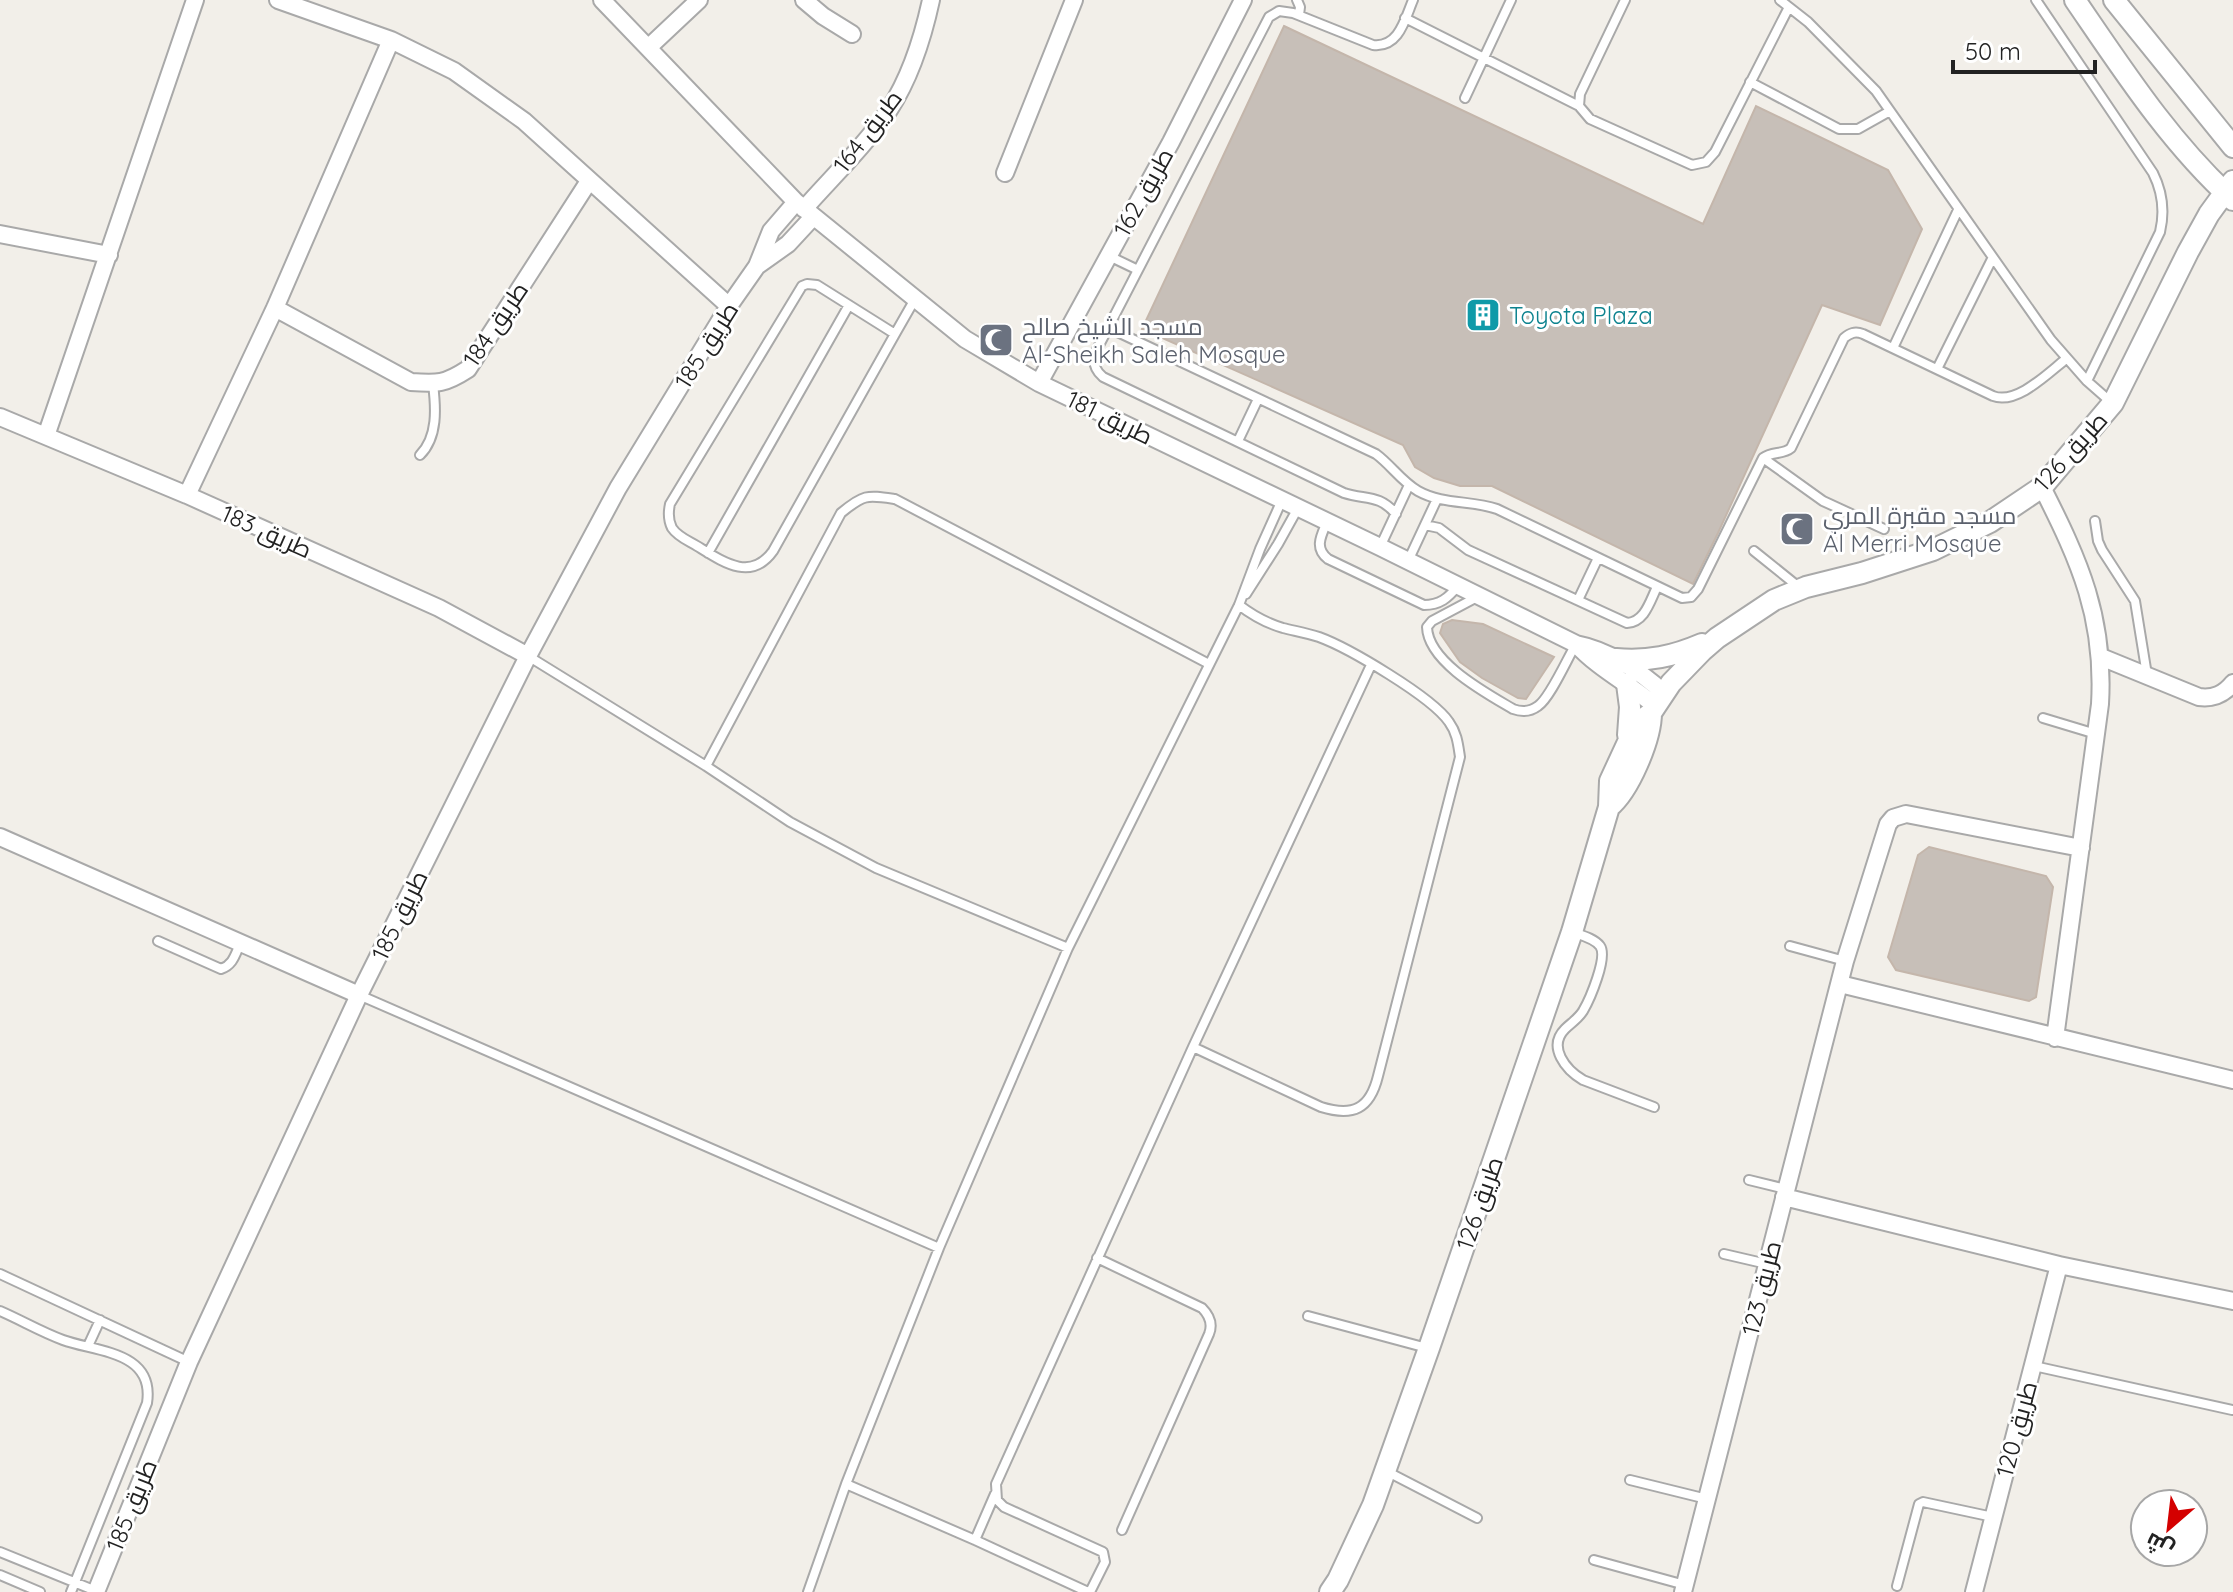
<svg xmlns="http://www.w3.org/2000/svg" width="2233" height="1592" viewBox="0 0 2233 1592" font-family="Quicksand,Cairo,sans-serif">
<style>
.building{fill:#c7bfb8;stroke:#c4b6ab;stroke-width:2}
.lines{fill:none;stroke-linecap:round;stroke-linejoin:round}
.service-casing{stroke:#a9a9a9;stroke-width:12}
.minor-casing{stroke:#a9a9a9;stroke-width:20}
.tertiary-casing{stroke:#a9a9a9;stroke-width:24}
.service{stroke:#fff;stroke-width:8}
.minor{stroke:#fff;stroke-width:16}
.tertiary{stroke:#fff;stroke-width:20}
.labels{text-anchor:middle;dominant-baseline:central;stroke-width:6;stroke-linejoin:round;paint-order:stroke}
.street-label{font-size:24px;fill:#222;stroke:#fff}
.culture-label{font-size:24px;fill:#0d838f;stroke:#fff;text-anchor:start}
.worship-label{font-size:24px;fill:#5b616d;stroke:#fff;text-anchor:start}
</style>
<rect width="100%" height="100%" fill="#f2efe9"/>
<path class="building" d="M1284,26L1703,224L1756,106L1888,170L1922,229L1880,325L1822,305L1718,533L1693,584L1492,486H1460L1434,478L1415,467L1403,445L1142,329Z
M1452,620L1483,624L1554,657L1526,699L1518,698L1482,678L1460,662L1440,633L1443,624Z
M1929,847L2046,876L2053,887L2036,997L2029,1001L1896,970L1888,957L1918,855Z"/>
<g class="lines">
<g class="service-casing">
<path id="service" d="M1297,0L1300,7L1299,15
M1625,0L1580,94L1579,106L1590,119L1692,165L1706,162L1715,152L1789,7
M1780,0L1808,22L1876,91L2051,340L2087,381L2112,403
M2036,0L2153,173C2163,193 2165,211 2160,232L2087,381
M1405,18L1579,106
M1750,82L1839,129H1858L1890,111
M1465,98L1511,0
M1109,256L1138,270
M1109,328L1376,454C1391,465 1401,481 1418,491C1443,505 1471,500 1497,509L1682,598L1691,597L1698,589L1763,458C1772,451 1783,455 1791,448L1844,338C1850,333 1855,331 1863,334L1993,396C2017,405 2048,373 2066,359
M895,334L817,285L807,284L802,286L670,504C668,513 668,520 672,528C678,537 689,541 697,546C723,562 751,582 773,551L895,334L915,299
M1893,348L1958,210
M1937,369L1992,259
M1238,441L1258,399
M420,455C438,437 436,408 433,384
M1763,458L1823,501L1884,529
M1396,514C1379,494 1366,500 1344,493L1103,377C1096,371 1093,365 1094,355L1269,17L1279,11L1293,13L1373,45C1399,48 1405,19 1413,0
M2095,521L2098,541L2102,550L2135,601L2147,675
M1327,522C1321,536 1314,548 1328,559L1424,605C1440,605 1448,598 1458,586
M1425,525L1439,528L1468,550L1627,623C1645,622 1650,601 1657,587
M1380,547L1409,485
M1754,551L1800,588
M708,553L849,305
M1408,561L1437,499
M1246,594L1278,544L1298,508
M1479,596L1432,621L1427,627C1428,662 1486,693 1513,709C1521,712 1530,712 1538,706C1550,698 1567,659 1576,644
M1578,600L1598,558
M528,656L706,766L841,513C864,494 867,495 895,499L1209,664
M2043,718L2096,734
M706,766L790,822L876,868L1068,948
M1572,932C1580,935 1594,938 1600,946C1608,957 1590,999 1583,1011C1578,1019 1571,1023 1565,1029C1547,1047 1566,1070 1583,1080L1654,1107
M158,941L221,969C233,965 235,955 240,944
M1790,946L1845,961
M359,995L939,1248
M1193,1047L1321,1107C1353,1117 1370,1109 1378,1076L1460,757C1458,744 1457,733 1449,722C1432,697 1349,648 1319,637C1307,633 1295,631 1283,628C1266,623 1252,615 1239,605
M1749,1180L1786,1189
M1724,1254L1767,1264
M1097,1258L1202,1308C1210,1316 1213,1324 1209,1334L1122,1530
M0,1274L189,1362
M0,1311C21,1320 41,1332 63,1340C96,1352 155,1351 147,1403L71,1592
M1308,1316L1427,1348
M88,1346L100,1320
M2034,1366L2232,1410
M1386,1471L1477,1518
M1630,1480L1707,1499
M846,1484L975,1540L1088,1592
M975,1540L995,1494
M0,1552L96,1591
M1594,1560L1685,1585
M0,1575L40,1592
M1897,1586L1919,1504L1923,1502L1993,1517
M808,1592L846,1484L939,1248L1068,948L1239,605L1260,549L1282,500
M1090,1592L1105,1562L1103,1552L1004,1507L997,1500L996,1484L1193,1047L1371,665"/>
</g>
<g class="minor-casing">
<path id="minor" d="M278,0L391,40L454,71L524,121L729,306
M602,0L796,202L965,339L1039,383L1380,547L1576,644C1608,650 1640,671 1664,693
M804,0L823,16L852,34
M649,47L699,0
M1005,173L1074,0
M804,209C832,177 865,146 889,110C910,78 923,37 931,0
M0,234L109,255
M757,266L788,244L813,217
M275,308L411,382C438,384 445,384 468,369L589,181
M1039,383L1171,142L1243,0
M0,417L187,495L439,608L528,656
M46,436L195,0
M2042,487C2080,562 2105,618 2100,704L2055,1038
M187,495L275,308L391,40
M1577,645C1599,669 1630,684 1655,706
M2101,657L2199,697C2214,699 2224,694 2233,683
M0,837L359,995
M1840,984L2233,1080
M1784,1197L2059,1265L2233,1301
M96,1592L189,1362L359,995L528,656L618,488L729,306L757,266L771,231L796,202
M1683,1592L1845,961L1888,824L1893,818L1906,814L2081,848
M1974,1592L2059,1265"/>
</g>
<g class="tertiary-casing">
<path id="tertiary" d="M2075,0C2123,70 2170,143 2233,200
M2114,0L2233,147
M1616,659C1648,662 1674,656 1702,644
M1627,684L1630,707L1628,735
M1609,807C1629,791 1651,739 1651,713
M1330,1592L1338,1580L1373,1505L1429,1348L1572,932L1609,807L1610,781L1635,727L1640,721L1651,713L1671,683L1702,651L1717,638L1774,600L1806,587L1862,573L1933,550L1990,522L2042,487L2113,403L2188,252L2209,214L2233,181"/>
</g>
<use href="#service" class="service"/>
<use href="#minor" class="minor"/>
<use href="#tertiary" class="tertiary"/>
</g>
<defs>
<g id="building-square" transform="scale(1.8)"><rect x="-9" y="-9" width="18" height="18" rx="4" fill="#0f9aa8" stroke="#fff"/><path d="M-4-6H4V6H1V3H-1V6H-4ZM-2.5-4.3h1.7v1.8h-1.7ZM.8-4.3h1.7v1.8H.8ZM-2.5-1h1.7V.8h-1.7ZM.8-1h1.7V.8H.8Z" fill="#fff"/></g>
<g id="mosque-square" transform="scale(1.8)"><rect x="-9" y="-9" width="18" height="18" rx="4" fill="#6b7280" stroke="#fff"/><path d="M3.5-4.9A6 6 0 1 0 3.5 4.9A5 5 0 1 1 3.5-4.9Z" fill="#fff"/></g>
</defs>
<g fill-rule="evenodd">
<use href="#building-square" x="1483" y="315"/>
<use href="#mosque-square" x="996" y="340"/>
<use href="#mosque-square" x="1797" y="529"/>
</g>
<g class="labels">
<g class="street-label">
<text transform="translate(867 131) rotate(-53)">طريق 164</text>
<text transform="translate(1143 192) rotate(-61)">طريق 162</text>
<text transform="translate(495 324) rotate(-56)">طريق 184</text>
<text transform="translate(706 345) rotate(-58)">طريق 185</text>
<text transform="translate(1110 417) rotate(26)">طريق 181</text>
<text transform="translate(2070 451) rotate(-48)">طريق 126</text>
<text transform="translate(267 531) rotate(24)">طريق 183</text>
<text transform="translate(399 915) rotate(-64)">طريق 185</text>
<text transform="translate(1479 1203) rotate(-71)">طريق 126</text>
<text transform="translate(1761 1288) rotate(-76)">طريق 123</text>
<text transform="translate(2016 1429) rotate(-75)">طريق 120</text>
<text transform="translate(131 1505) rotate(-68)">طريق 185</text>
</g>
<g class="culture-label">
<text x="1509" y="315">Toyota Plaza</text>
</g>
<g class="worship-label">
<text x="1022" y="326">مسجد الشيخ صالح<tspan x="1022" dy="28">Al-Sheikh Saleh Mosque</tspan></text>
<text x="1823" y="515">مسجد مقبرة المري<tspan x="1823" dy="28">Al Merri Mosque</tspan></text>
</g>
</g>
<g transform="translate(2169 1528) rotate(208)"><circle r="38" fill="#ffffff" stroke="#a7a7a7" stroke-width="2"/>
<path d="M0-6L14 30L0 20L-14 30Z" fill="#d40000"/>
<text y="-12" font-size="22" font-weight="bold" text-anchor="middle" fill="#222222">ش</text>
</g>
<path d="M1953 60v12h142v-12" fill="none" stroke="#222222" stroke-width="4"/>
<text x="1965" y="60" font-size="24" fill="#222222" stroke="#ffffff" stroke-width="6" paint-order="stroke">50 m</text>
</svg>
